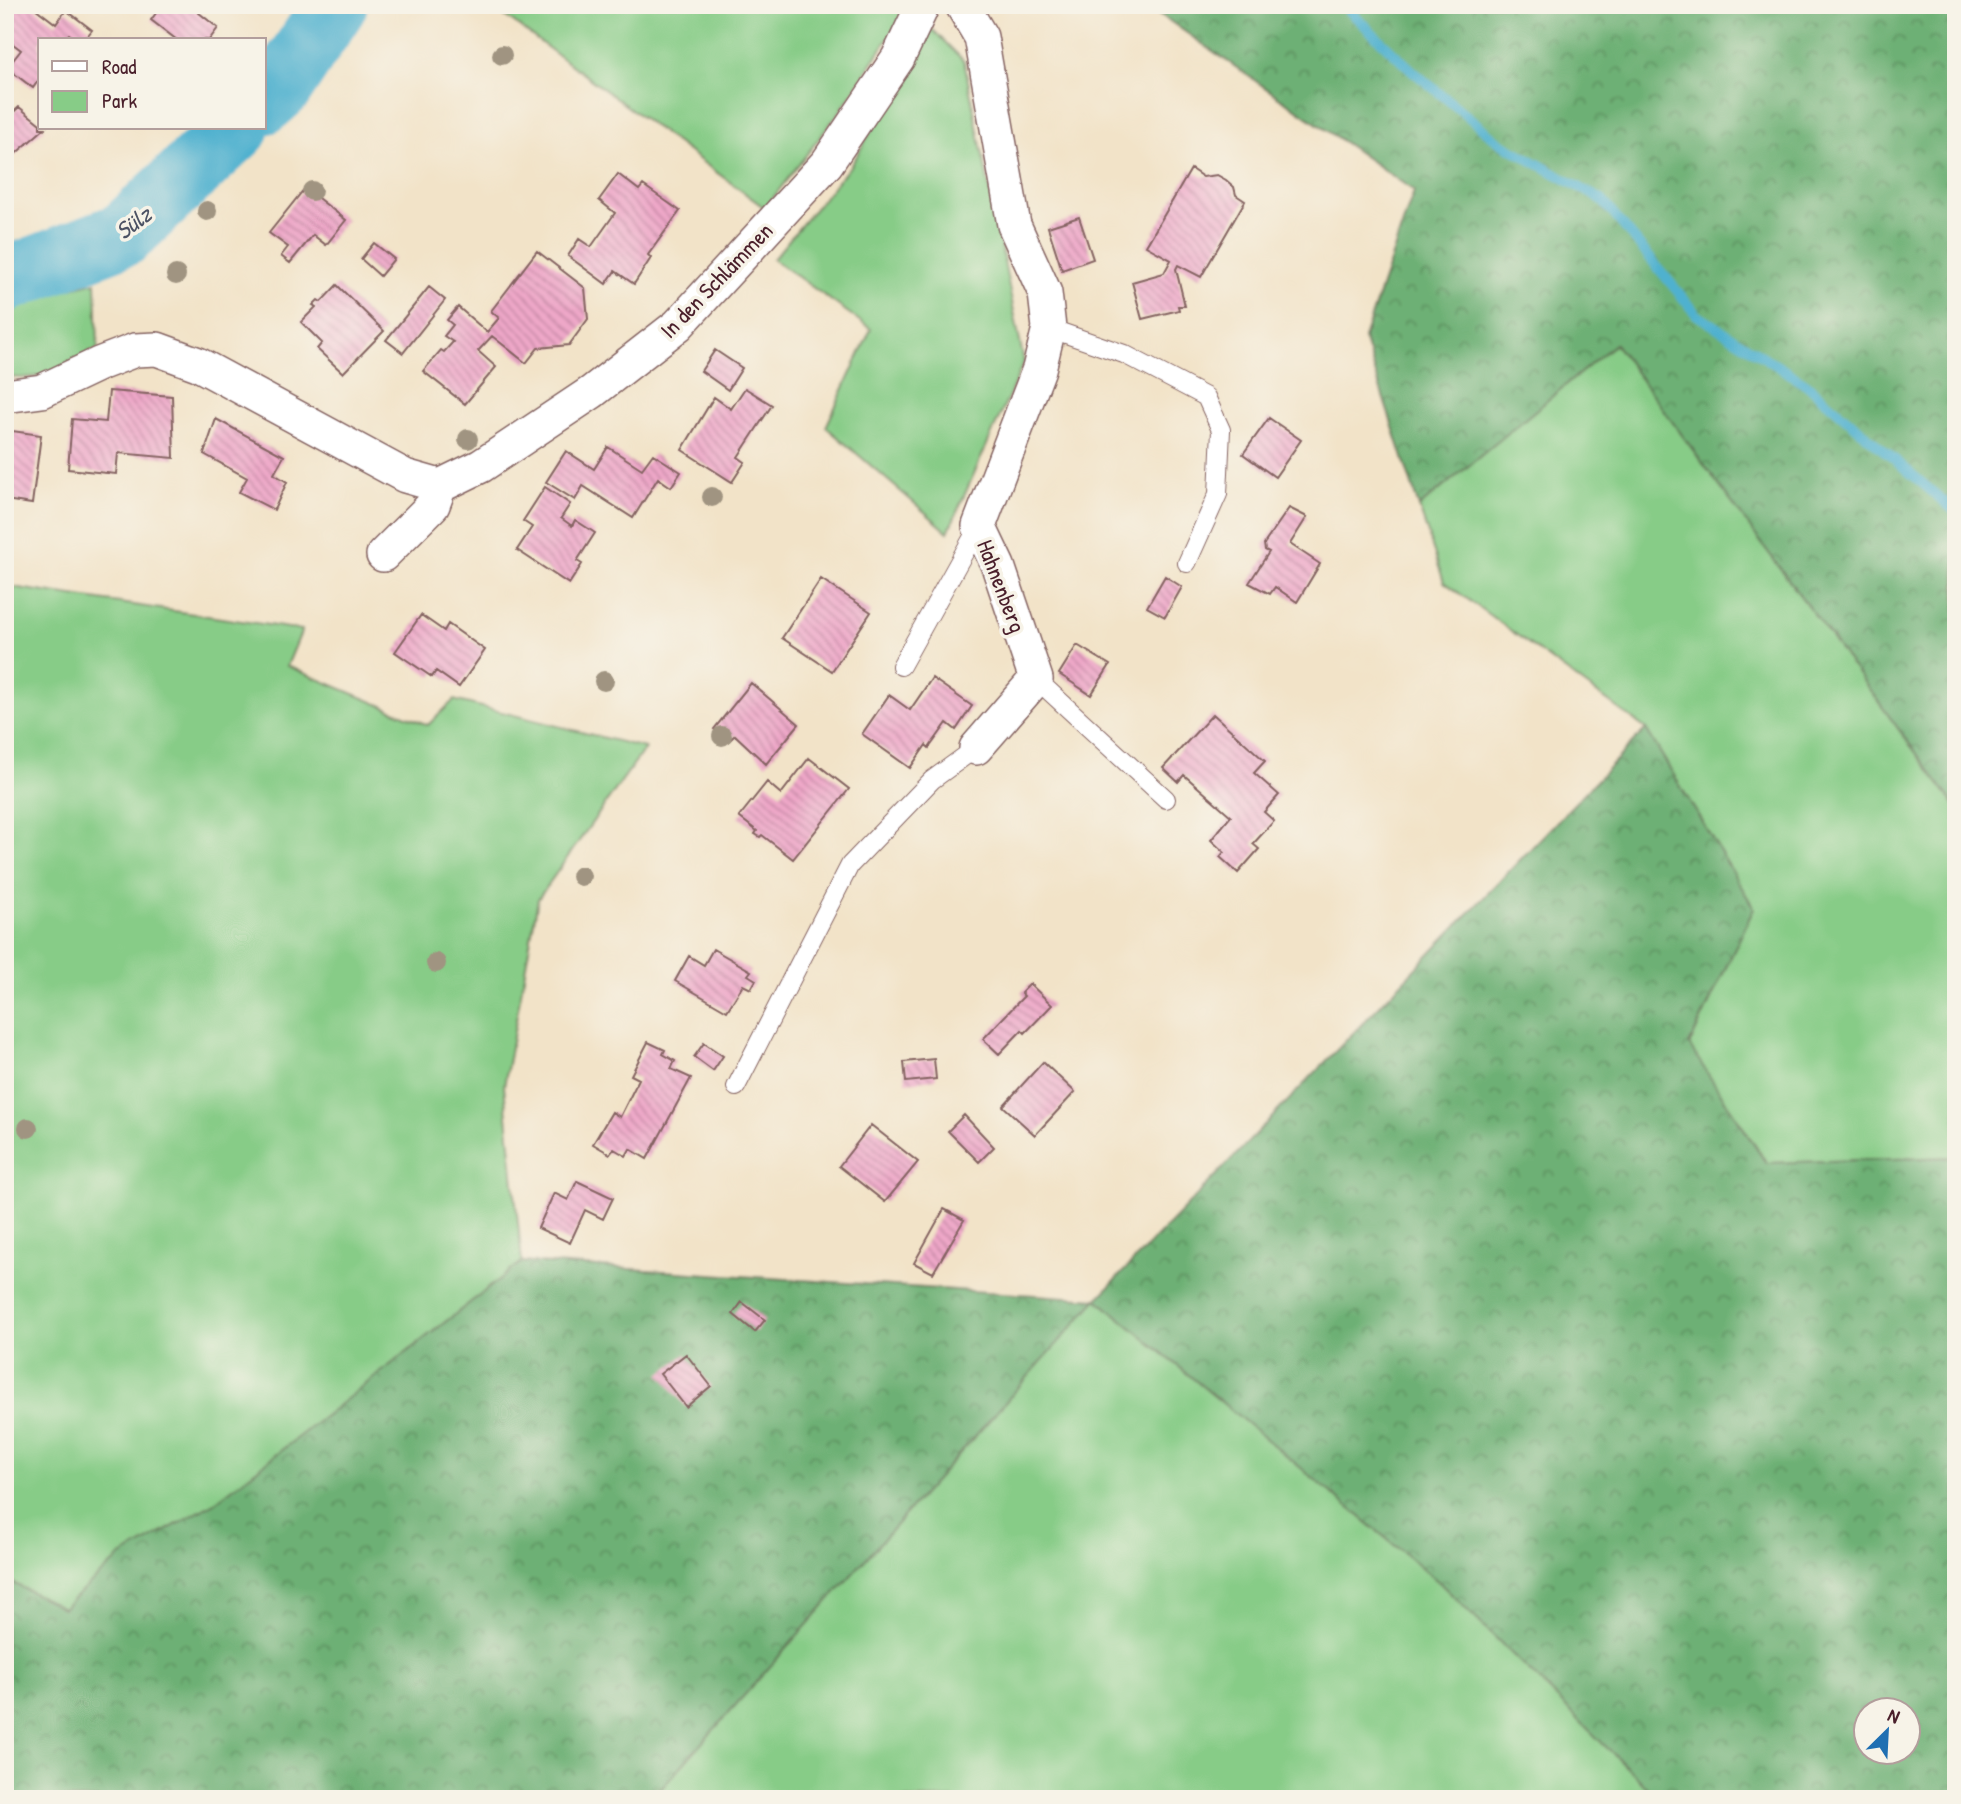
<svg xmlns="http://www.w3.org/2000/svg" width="1961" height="1804" viewBox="0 0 1961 1804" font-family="'Patrick Hand',sans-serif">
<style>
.green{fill:#87cc87;stroke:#687659;stroke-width:2}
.forest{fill:url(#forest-crowns);stroke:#5c6850;stroke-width:2;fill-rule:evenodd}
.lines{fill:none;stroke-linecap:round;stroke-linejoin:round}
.stream{stroke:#50b1cf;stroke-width:10}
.river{stroke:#50b1cf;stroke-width:65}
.building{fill:url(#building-back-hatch)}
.service-casing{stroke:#856462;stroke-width:20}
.minor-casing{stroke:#856462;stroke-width:36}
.service{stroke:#fff;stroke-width:18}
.minor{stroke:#fff;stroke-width:33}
.tree{fill:#a09481}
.labels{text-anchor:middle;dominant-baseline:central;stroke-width:7;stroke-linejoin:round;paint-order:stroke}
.street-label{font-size:23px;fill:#4a1f2b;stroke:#f7f3e8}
.water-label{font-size:24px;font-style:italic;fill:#4c5264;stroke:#f7f3e8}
</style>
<defs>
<pattern id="forest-crowns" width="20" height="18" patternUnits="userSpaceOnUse" patternTransform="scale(1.75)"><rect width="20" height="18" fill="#6db074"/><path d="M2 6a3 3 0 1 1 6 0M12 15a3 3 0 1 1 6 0" fill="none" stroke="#5c8f5f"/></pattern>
<pattern id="building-back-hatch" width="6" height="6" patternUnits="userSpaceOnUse" patternTransform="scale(1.75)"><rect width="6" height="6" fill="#eea7c8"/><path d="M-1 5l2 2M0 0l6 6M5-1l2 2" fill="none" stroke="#c387a3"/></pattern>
</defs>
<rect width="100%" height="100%" fill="#f7f3e8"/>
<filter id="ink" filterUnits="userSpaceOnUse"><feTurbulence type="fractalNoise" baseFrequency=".0143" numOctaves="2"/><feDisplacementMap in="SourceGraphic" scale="14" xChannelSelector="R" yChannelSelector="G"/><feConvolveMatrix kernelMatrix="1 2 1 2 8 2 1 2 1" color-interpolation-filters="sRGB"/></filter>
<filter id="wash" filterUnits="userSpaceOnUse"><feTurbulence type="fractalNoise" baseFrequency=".00686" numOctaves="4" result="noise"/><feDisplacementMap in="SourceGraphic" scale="28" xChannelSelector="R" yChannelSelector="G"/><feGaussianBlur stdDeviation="1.57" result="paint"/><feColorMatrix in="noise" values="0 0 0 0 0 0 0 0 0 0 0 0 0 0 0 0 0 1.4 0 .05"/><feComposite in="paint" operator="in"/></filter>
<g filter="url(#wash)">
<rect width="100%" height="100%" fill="#f2e3c8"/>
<path class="green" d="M490,5H901L903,16L841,110L765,208Z
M931,28L964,61L1024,362L948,532L826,427L871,329L773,259L852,164Z
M96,282L98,348L44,376L21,378L5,377V304Z
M1615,344L1956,807V1157L1767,1163L1689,1046L1754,908L1646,729L1444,582L1419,507Z
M5,586L302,630L287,666L428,725L454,700L645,748L538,899L504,1086L522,1262L214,1503L120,1557L63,1608L5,1579Z
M1097,1299L1439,1582L1659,1799H652Z"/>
<path class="forest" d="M1118,5H1956V807L1615,344L1419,507L1364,338L1414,191L1158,13Z
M1646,729L1754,908L1689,1045L1766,1163L1956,1157V1799H1659L1439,1582L1097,1299L652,1799H5V1579L63,1608L120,1557L214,1503L522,1262L1097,1299ZM1867,1710H1909V1752H1867Z"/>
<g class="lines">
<path class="stream" d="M1343,5L1415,73L1499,142L1602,200L1697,315L1806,384L1956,512"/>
<path class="river" d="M264,102L281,87L335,5
M5,280L124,234L237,128"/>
</g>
<g id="blocks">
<path class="building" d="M5,5H31L56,24L66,10L92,30L84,40H77L69,34L64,40H40V78L33,88L7,68L21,50L5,38Z
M162,5H189L218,28L209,40H177L151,20Z
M19,107L40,124V128H45L5,163V120Z
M1191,169L1203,177L1217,175L1226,180L1234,187L1236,195L1245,201L1201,277L1178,265L1176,269L1185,306H1178L1179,310L1142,319L1132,282L1164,273L1171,260L1146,246Z
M618,174L639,190L643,185L680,211L648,255L651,258L634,284L615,271L606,284L568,256L579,239L591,247L615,213L599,200Z
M305,188L346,220L326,245L313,235L290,263L281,256L288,247L269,233Z
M1079,217L1093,259L1062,270L1048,227Z
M374,243L394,259L380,276L361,259Z
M537,251L585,288L588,319L569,345L538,348L526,363L492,336L478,351L496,367L465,404L423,371L441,350L444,352L453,342L444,336L453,325L447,320L458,307L487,332L499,318L491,311Z
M337,285L384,331L343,373L317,349L322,343L301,322L316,307L313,305L318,300L321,302Z
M429,287L445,300L403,353L386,340Z
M715,350L742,368L728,390L701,371Z
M745,388L772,405L738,457L745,462L732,482L682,450L714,397L731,409Z
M109,391L172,396L174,458L118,453L116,474L68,469L72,419L106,422Z
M1269,418L1301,440L1275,477L1243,454Z
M216,419L284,456L274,474L287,482L274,510L239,492L247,478L204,454Z
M5,430L41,435L32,504L5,500Z
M608,447L642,469L653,454L681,472L671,487L658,478L633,518L583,486L575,500L546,482L566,451L594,469Z
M545,487L570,504L561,518L572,526L575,520L595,533L577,561L582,564L569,584L517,550L532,527L523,521Z
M1289,508L1307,517L1290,544L1320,564L1297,602L1275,587L1270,594L1249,583L1269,552L1265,550L1264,544Z
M1165,576L1182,587L1165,617L1147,607Z
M821,579L871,612L832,671L782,638Z
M421,615L444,631L448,624L485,650L459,687L436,671L432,677L395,652Z
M1077,645L1110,665L1091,695L1059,674Z
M932,678L972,706L956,730L947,723L929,748L926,745L910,768L862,734L889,695L910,710Z
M751,683L799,724L766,764L735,735L729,741L714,729Z
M1213,714L1265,761L1254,773L1279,795L1264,812L1274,821L1253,844L1259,849L1238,873L1220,857L1224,852L1211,840L1231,816L1184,775L1178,782L1163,768Z
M809,758L849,789L793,859L762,835L760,837L755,834L757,831L739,817L767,782L781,794Z
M713,949L751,971L748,975L756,980L751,989L743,985L727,1011L675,981L689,956L704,965Z
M1030,984L1052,1005L1025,1033L1022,1030L999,1054L983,1039L1024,996L1021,993Z
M648,1042L665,1050L663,1054L675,1061L671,1069L691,1078L647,1159L630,1149L626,1156L614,1149L610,1154L593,1144L612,1112L620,1117L639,1079L631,1075Z
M704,1043L723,1056L713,1071L694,1057Z
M934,1059L936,1079L906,1082L904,1062Z
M1043,1062L1075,1092L1035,1135L1003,1106Z
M964,1115L994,1147L979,1162L948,1131Z
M871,1125L918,1162L885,1202L839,1166Z
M577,1181L613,1198L603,1219L585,1210L570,1243L538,1228L554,1193L568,1200Z
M944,1209L964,1220L933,1273L914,1263Z
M742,1302L765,1320L755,1332L733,1314Z
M686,1354L711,1386L686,1407L660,1374Z"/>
</g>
</g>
<g filter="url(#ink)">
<use href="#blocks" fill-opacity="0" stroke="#856462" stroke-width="2"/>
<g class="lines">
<g class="service-casing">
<path id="service" d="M1049,328L1124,354L1206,397L1221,430L1218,494L1187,563
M901,666L979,526
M1036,679L1166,799
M736,1087L850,865L932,780L976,748"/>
</g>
<g class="minor-casing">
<path id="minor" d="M962,5L981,37L1014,225L1045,293L1049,328L1039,369L979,526L998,566L1036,679L976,748
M5,396L42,391L99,364L135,350L157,349L198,364L405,476L440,486L481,466L592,392L678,325L827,163L898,58L923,5
M383,555L433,505L440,486"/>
</g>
<use href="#service" class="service"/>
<use href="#minor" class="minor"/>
</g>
<g class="tree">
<circle cx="502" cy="55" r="10"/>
<circle cx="312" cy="191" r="10"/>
<circle cx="207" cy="211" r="10"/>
<circle cx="176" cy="275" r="10"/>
<circle cx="468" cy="439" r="10"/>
<circle cx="712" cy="497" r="10"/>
<circle cx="604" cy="681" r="10"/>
<circle cx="722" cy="736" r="10"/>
<circle cx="581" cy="876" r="10"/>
<circle cx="436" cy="963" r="10"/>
<circle cx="28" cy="1128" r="10"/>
</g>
</g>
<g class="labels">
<g class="street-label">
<text transform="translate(716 280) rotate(-46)">In den Schlämmen</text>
<text transform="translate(1002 586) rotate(69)">Hahnenberg</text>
</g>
<g class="water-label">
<text transform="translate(133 222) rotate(-37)">Sülz</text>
</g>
</g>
<rect width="1961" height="1804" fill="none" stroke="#f7f3e8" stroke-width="28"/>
<rect x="38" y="38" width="228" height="91" fill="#f7f3e8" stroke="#b29e9c" stroke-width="2"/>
<rect x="52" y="61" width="35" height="10" fill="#ffffff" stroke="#b29e9c" stroke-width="2"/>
<text x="102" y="74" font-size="21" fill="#4a1f2b">Road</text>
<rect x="52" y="91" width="35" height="21" fill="#87cc87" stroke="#b29e9c" stroke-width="2"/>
<text x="102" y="108" font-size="21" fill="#4a1f2b">Park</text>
<g transform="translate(1887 1731) rotate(24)"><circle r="33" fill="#f7f3e8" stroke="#b29e9c" stroke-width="2"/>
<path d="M0-5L12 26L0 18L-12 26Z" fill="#1f6fb2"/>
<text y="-10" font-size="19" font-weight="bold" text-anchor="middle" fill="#4a1f2b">N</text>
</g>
</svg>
